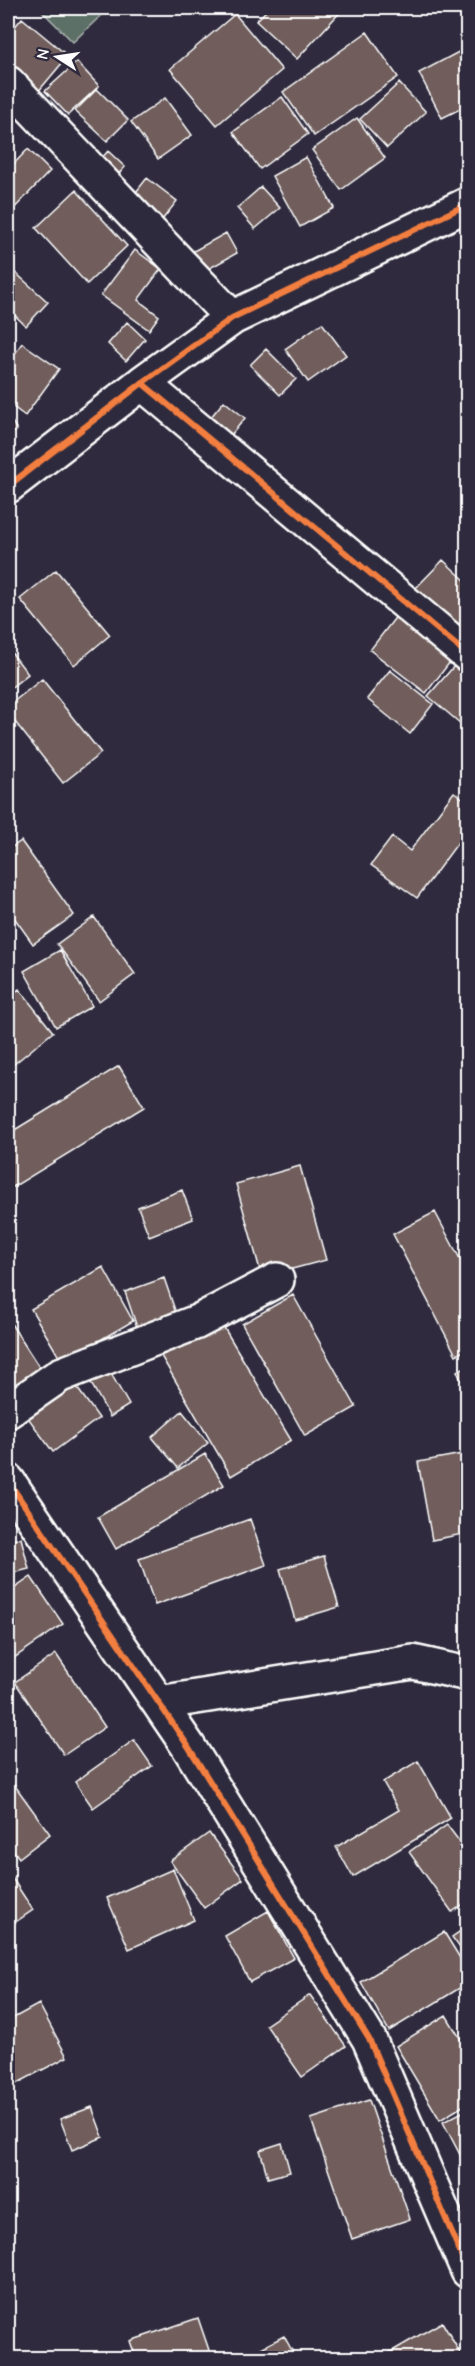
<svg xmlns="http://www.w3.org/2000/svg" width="475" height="2366" viewBox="0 0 475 2366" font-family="'Comic Neue',sans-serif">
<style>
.green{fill:#5d6f67;stroke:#aeb7b3;stroke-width:1.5}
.building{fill:#6f5d5c;stroke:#fff;stroke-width:1.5}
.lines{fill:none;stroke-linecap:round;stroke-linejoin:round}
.street-casing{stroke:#fff;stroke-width:38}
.street{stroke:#2f2a3d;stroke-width:33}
.cycleway-casing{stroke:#2f2a3d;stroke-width:10}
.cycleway{stroke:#f27e40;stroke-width:6}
</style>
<rect width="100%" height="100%" fill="#2f2a3d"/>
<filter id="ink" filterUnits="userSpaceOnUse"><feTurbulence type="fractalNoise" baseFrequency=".0167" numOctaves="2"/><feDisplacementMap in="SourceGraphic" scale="12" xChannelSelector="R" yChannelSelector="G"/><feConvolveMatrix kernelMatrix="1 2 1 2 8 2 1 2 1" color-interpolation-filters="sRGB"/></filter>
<g filter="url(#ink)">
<path class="green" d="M39,8H109L73,42Z"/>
<path class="building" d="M269,8H344L297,59L256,21Z
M235,14L282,70L217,125L170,69Z
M22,18L68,56L37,93L8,69V35Z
M367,32L398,77L314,136L283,92Z
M468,47V105L442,118L419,73Z
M77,62L99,86L68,115L45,91Z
M399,83L426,112L387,148L360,119Z
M97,89L128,120L107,141L75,111Z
M282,97L308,134L260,169L233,132Z
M165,98L192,135L158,159L131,122Z
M357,118L385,158L341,190L312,150Z
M28,149L50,171L8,215V170Z
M108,151L125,167L111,183L94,167Z
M306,157L334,208L300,227L272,176Z
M147,178L177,201L159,224L129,201Z
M261,187L280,208L255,229L237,208Z
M76,190L127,246L87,284L36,228Z
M226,233L237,253L201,273L190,253Z
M135,250L161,269L138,300L159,316L149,330L101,295Z
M8,266L48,302L26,326L8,309Z
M127,322L145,339L126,361L108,344Z
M322,323L346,355L308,382L285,349Z
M22,343L59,369L25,416L8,403V364Z
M266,349L296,379L280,395L250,365Z
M224,401L245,418L227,440L206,423Z
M8,415L17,430L8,437Z
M443,560L468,583V652L408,596Z
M56,570L110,635L74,665L20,599Z
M401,610L457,653L426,693L370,650Z
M8,648L28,674L8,690Z
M462,657L468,662V730L428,696Z
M390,670L433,704L410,734L367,699Z
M42,679L101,753L63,783L8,713V706Z
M454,792L468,802V829L417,898L371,865L392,837L410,851Z
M21,841L74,915L33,944L8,909V850Z
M94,917L135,974L99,1001L57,944Z
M60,950L92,1006L56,1027L24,971Z
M19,989L53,1032L8,1069V998Z
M119,1066L144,1107L10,1189L8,1184V1134Z
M300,1166L326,1260L262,1277L236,1184Z
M182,1190L193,1219L149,1236L138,1207Z
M435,1212L468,1274V1349L456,1355L393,1234Z
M103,1267L133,1321L62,1362L31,1309Z
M164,1278L178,1319L139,1333L125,1292Z
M293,1295L356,1407L305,1436L242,1324Z
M8,1319L43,1373L8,1397Z
M220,1321L291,1440L231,1476L161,1356Z
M106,1365L129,1405L110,1417L87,1376Z
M468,1366V1396L457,1371Z
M67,1374L99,1418L53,1452L21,1408Z
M182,1411L208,1443L178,1468L152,1437Z
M468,1453V1533L432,1540L418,1462Z
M205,1454L224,1485L116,1549L98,1517Z
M250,1519L266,1565L155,1605L139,1559Z
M21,1538L29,1569L8,1574V1541Z
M324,1556L339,1607L295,1620L280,1569Z
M31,1577L63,1624L8,1662V1593Z
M56,1654L105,1727L64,1755L15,1682Z
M134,1740L152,1766L93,1808L75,1782Z
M418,1761L451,1818L353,1877L336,1847L399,1810L383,1782Z
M8,1776L50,1834L19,1858L8,1843Z
M447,1825L468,1853V1901L452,1912L409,1852Z
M209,1833L243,1879L204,1908L170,1861Z
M173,1869L194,1920L129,1949L107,1898Z
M8,1872L33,1910L8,1927Z
M268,1911L294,1958L250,1982L225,1936Z
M468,1926V1959L452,1937Z
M444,1932L468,1971V1983L389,2031L361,1982Z
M310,1995L346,2046L302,2077L266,2025Z
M39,2004L67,2057L16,2084L8,2068V2021Z
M446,2015L468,2051V2103L440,2120L396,2046Z
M369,2100L410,2219L352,2239L311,2119Z
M92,2107L103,2137L72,2150L60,2119Z
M468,2109V2170L443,2122Z
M282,2143L290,2172L268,2178L260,2150Z
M198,2318L210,2353L193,2358H136L130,2341Z
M442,2322L463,2358H390L387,2354Z
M284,2336L296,2358H242Z"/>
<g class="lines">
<g class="street-casing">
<path id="street" d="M8,83L232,318
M142,383L468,655
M8,486L142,383L232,318L468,204
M8,1411L60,1375L197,1322L277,1280
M8,1481L188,1746L369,2039L468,2271
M159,1703L413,1662L468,1674"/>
</g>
<use href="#street" class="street"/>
<g class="cycleway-casing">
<path id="cycleway" d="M142,383L468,655
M8,486L142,383L232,318L468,204
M8,1481L188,1746L369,2039L468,2271"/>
</g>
<use href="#cycleway" class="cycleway"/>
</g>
</g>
<rect width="475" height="2366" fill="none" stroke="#2f2a3d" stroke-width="30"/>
<rect x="15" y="15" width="445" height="2336" fill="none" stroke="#fff" stroke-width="2" filter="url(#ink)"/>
<g transform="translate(57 57) rotate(282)" stroke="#2f2a3d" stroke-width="4.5" paint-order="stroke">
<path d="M0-4.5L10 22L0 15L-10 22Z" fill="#ffffff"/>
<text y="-9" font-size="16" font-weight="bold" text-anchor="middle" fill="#ffffff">N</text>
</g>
</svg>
